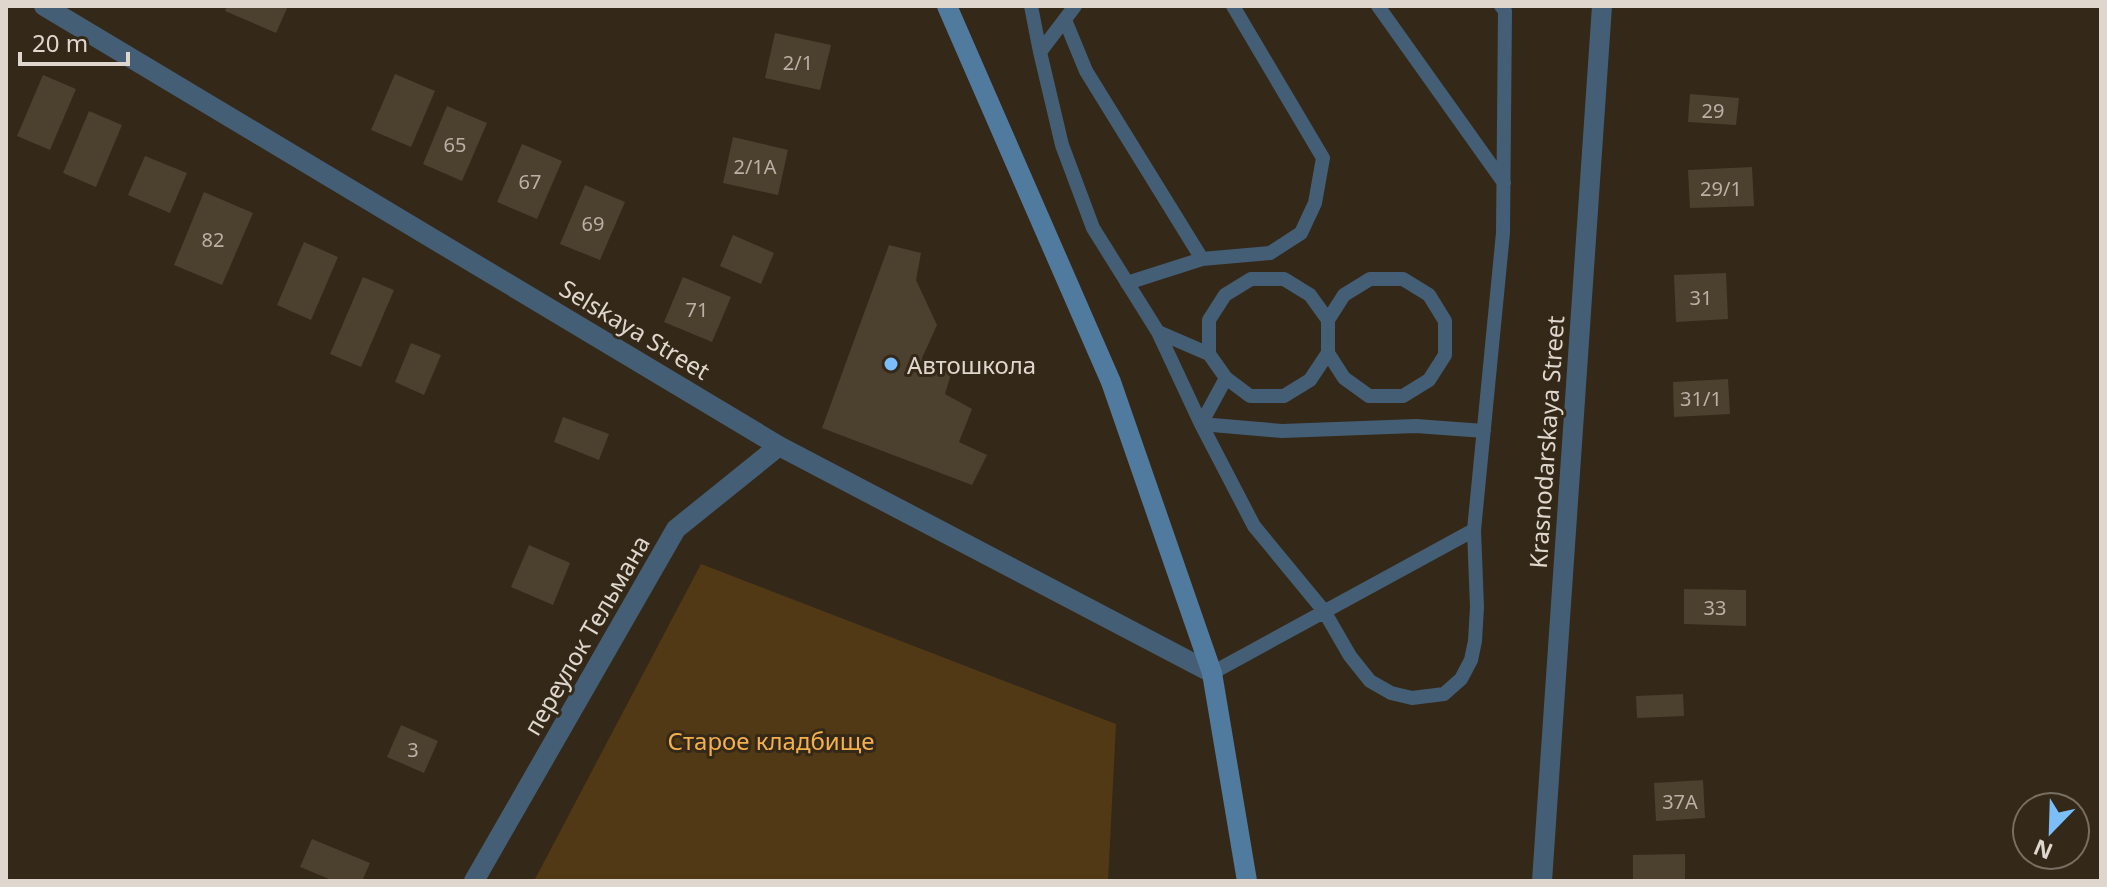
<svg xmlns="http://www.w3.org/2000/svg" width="2107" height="887" viewBox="0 0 2107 887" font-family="'Noto Sans',sans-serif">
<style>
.green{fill:#523915}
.building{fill:#4c402f}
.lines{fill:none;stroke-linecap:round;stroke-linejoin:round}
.lane{stroke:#445e75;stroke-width:14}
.street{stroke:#445e75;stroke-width:20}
.secondary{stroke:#517a9f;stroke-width:20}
.poi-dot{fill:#7cbef9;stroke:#342818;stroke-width:3}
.labels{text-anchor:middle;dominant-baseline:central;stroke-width:6;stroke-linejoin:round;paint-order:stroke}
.number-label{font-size:20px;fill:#bab1a6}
.street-label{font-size:24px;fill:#dfd7ce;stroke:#342818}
.poi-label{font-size:24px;fill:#dfd7ce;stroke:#342818;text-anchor:start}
.park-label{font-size:24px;fill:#f4b04c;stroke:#342818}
</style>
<rect width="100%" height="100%" fill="#342818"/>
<path class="green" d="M701,564L1116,724L1108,881H534Z"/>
<path class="building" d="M227,6H288L276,33L225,11Z
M775,33L831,45L820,90L765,78Z
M395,74L435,91L411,147L371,130Z
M43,75L76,89L50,150L17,136Z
M1690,94L1739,98L1736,125L1688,122Z
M447,106L487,123L462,181L423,164Z
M89,111L122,125L96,187L63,173Z
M733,137L788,150L778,195L723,183Z
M522,144L562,161L537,219L497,202Z
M145,156L187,173L170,213L128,195Z
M1752,167L1754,206L1690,208L1688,170Z
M585,185L625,202L600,260L560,244Z
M204,192L253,213L222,285L174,265Z
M733,235L774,253L761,284L720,266Z
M304,242L338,257L311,320L277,305Z
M889,245L921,253L916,280L937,325L922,358L952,371L945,394L972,409L959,442L987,455L972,485L822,428Z
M1726,273L1728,319L1676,322L1674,275Z
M363,277L394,290L361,367L330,354Z
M683,277L731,297L712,342L664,322Z
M411,343L441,355L424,395L395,382Z
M1728,379L1730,414L1674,417L1673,382Z
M563,417L609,434L599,460L554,442Z
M529,545L570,563L553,605L511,587Z
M1684,589L1746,590V626L1684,624Z
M1683,694L1684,716L1637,718L1636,696Z
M401,725L438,741L424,773L387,757Z
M1703,780L1705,818L1656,821L1654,783Z
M312,839L370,863L362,881H334L300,867Z
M1685,854V881H1633V855Z"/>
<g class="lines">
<path class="lane" d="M1031,6L1040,52
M1075,6L1040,52L1062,145L1093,228L1158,332L1201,424L1254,526L1324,611L1350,656L1370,681L1391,693L1412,698L1444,694L1461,679L1471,660L1475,641L1477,607L1474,530L1503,233L1505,11L1501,6
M1378,6L1504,183
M1065,20L1086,71L1202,259
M1127,283L1202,259L1270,253L1301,233L1315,203L1323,158L1233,6
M1158,332L1209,354
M1328,353L1310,380L1284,396H1250L1226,378L1209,354V320L1225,295L1251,279H1284L1310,295L1328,320V353L1344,378L1369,396H1403L1429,380L1445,355V321L1429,295L1403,279H1370L1344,295L1328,320
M1226,378L1201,424L1282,431L1416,426L1484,431
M1212,673L1474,530"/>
<path class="street" d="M44,6L779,446L1212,673
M474,881L676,529L779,446
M1542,881L1602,6"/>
<path class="secondary" d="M947,6L1111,382L1212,673L1247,881"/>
</g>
<circle class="poi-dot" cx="891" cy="364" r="8"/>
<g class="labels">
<g class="number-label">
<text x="798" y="62">2/1</text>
<text x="1713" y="110">29</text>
<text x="455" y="144">65</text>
<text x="755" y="166">2/1А</text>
<text x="530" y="181">67</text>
<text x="1721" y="188">29/1</text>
<text x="593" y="223">69</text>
<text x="213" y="239">82</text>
<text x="1701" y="297">31</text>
<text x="697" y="309">71</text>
<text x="1701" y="398">31/1</text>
<text x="1715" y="607">33</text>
<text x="413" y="749">3</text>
<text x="1680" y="801">37А</text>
</g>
<g class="street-label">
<text transform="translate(635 329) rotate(31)">Selskaya Street</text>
<text transform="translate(1546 442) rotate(-86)">Krasnodarskaya Street</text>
<text transform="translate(586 635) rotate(-60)">переулок Тельмана</text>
</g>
<g class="poi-label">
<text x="907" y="364">Автошкола</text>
</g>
<g class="park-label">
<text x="771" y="740">Старое кладбище</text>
</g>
</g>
<rect width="2107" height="887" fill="none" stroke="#dfd7ce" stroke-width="16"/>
<g transform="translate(2051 831) rotate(203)"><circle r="38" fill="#342818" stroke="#786e61" stroke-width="2"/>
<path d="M0-6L14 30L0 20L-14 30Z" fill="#7cbef9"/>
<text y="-12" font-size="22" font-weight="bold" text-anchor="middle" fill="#dfd7ce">N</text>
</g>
<path d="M20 52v12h108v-12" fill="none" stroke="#dfd7ce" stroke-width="4"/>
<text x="32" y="52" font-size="24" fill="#dfd7ce" stroke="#342818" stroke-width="6" paint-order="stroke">20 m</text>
</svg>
